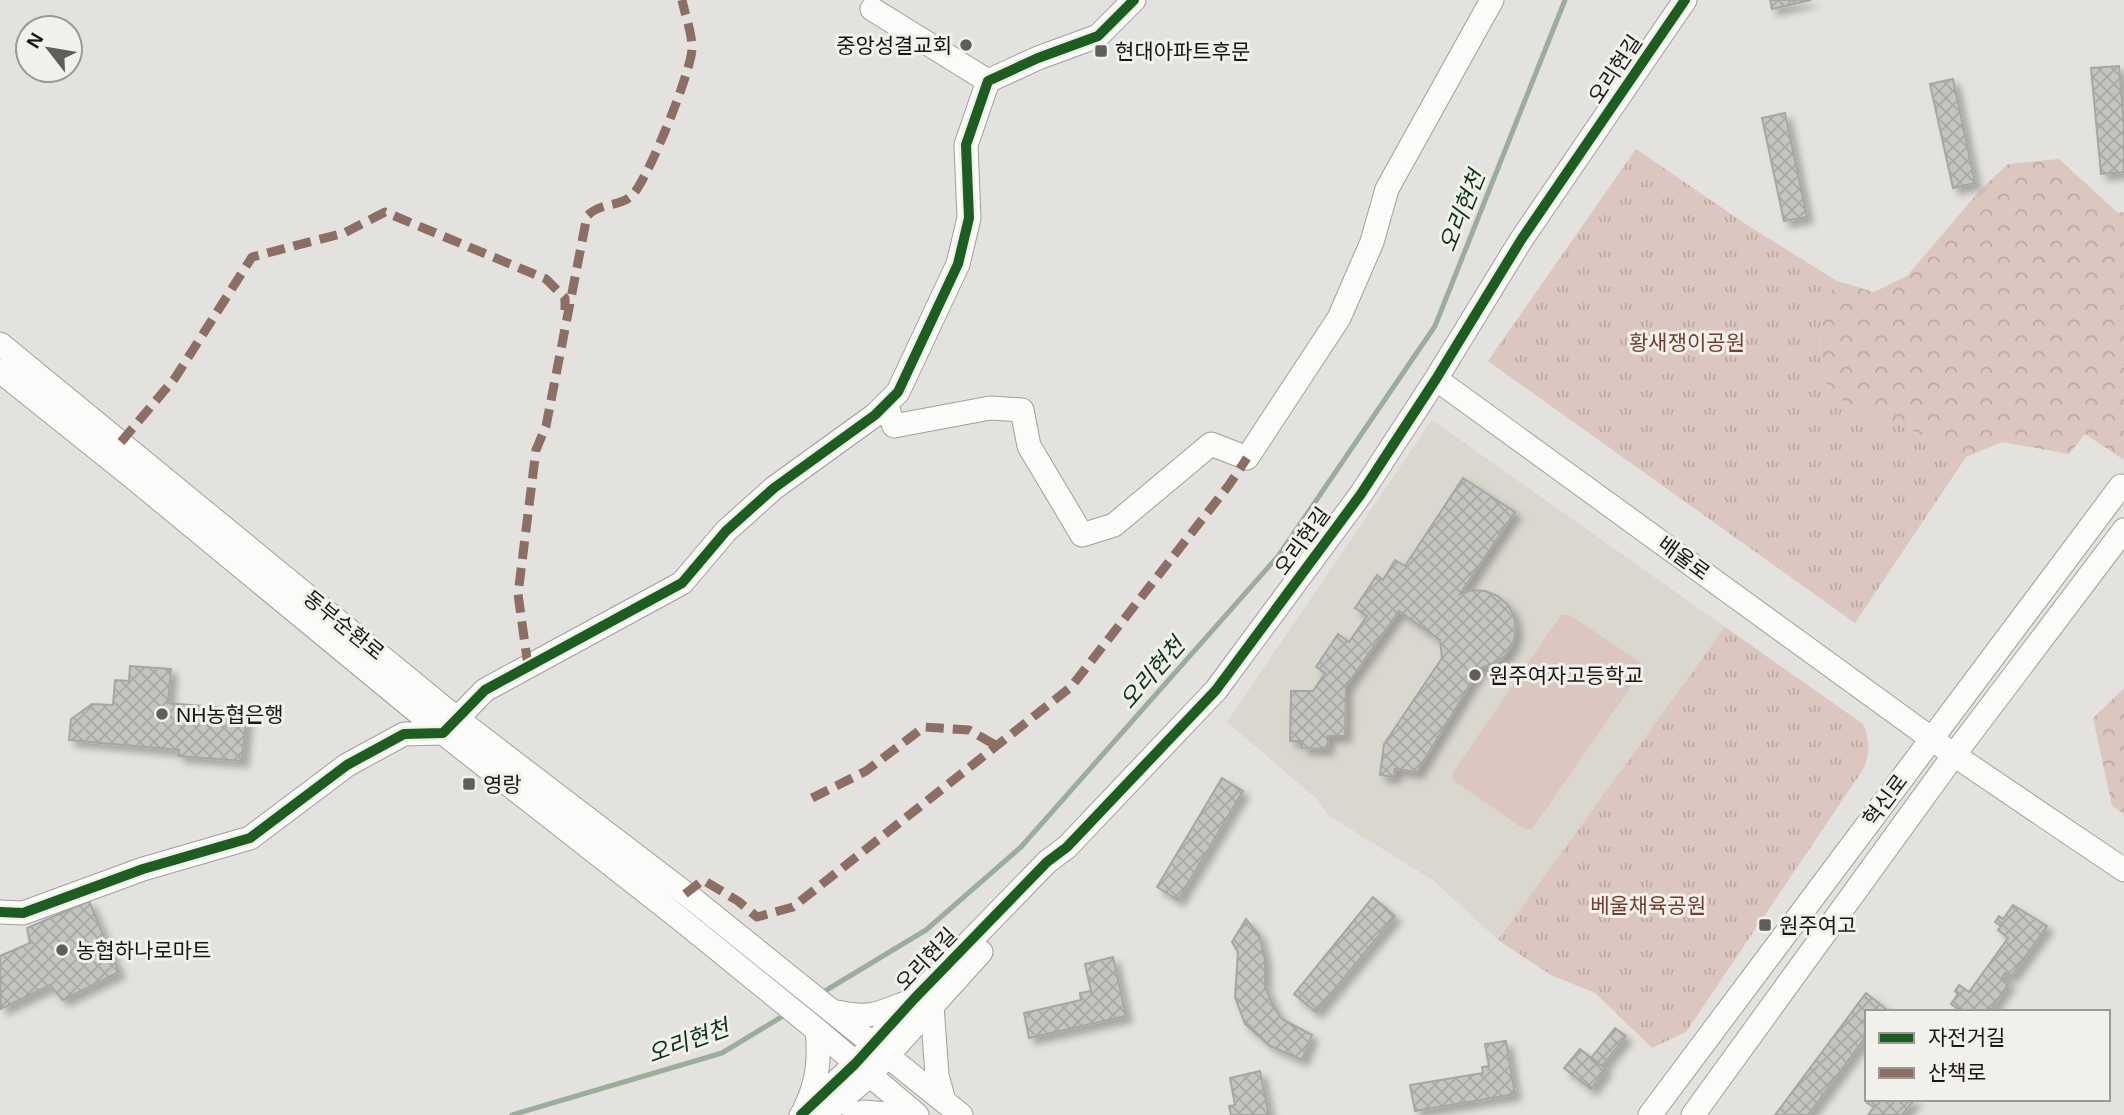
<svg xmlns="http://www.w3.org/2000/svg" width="2124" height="1115" viewBox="0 0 2124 1115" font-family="Arial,'Noto Sans KR',sans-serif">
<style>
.built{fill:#d9d7ce}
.green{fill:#dbc6c0}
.forest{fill:url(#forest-crowns)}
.park{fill:url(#park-tufts)}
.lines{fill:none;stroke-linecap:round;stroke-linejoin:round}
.stream{stroke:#9bae9b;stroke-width:5}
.building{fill:url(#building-cross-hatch);stroke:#a6a6a4;stroke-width:2;filter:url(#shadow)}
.minor-casing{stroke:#a09f9d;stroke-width:25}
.minor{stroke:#fbfbfa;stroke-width:23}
.quiet{stroke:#8d6e63;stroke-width:9;stroke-dasharray:18 9;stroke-linecap:butt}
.cycleway-casing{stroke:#f2f0ea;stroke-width:15}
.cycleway{stroke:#1b5e20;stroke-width:10}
.poi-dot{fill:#5f5e5c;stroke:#f2f0ea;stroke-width:2.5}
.labels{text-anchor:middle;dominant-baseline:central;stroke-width:6;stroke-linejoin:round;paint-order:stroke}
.poi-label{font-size:21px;fill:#181715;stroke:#f2f0ea;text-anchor:start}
.street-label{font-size:21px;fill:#181715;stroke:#f2f0ea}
.park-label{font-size:21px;fill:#723d2d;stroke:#f2f0ea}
.water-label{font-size:23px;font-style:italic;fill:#063410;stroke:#f2f0ea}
</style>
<defs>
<pattern id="forest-crowns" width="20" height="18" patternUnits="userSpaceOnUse" patternTransform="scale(1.75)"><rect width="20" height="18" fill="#dbc6c0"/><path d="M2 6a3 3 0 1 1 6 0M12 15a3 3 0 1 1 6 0" fill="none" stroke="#bba9a4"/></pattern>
<pattern id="park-tufts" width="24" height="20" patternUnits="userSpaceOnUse" patternTransform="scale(1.75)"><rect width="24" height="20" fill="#dbc6c0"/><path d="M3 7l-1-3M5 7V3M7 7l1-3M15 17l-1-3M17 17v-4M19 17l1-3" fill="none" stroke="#bba9a4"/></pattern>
<pattern id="building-cross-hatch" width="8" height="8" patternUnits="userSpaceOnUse" patternTransform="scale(1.75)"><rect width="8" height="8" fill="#c4c4c1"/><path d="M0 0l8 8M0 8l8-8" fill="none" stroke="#a8a8a5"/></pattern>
<filter id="shadow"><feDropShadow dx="6" dy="6" stdDeviation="3.5" flood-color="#0004"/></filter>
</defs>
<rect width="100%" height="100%" fill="#e3e2df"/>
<path class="built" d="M1432,420L1725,627L1498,940L1434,881L1328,815L1317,799L1227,722Z"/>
<path class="green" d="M1561,615H1570L1641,663L1643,669L1532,829H1524L1454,781L1452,774Z"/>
<path class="forest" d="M2059,159L2118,213L2124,212V460L2085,434L2069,454L2002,442L1966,457L1894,422L1862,410L1831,395L1822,373L1820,357L1822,307L1837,281L1874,292L1907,276L1981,189L2008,164Z
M2124,688V814L2112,806L2093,718Z"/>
<path class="park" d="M1636,149L1747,225L1837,281L1822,307L1820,357L1822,373L1831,395L1862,410L1894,422L1966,457L1855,623L1488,361Z
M1725,627L1863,724C1870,741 1870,751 1864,768L1686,1032L1652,1048L1595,993L1551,975L1498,940Z"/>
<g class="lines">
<path class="stream" d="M820,994L926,930L1021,847L1279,555L1435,326L1565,0
M512,1115L722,1053L788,1013"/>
</g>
<path class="building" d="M1770,0H1811L1772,9Z
M2119,66L2124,125V172L2101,174L2091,68Z
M1953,79L1975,183L1953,188L1930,84Z
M1785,113L1807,217L1784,221L1762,118Z
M1463,478L1515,512L1460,594L1472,590L1485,591L1498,596L1508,605L1514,616L1516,630L1513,643L1506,655L1495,663L1480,668L1417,772L1395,769L1394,777L1380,775L1384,744L1442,658L1440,640L1399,611L1346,686L1345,736H1328L1327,749L1302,748V741H1290L1291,691H1313L1325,673L1316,667L1338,634L1349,642L1367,616L1355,608L1377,575L1383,580L1395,560L1405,566Z
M130,666L171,669L168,703L247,710L242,761L178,756L179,750L69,740L71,719L92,704L113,705L115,680L129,681Z
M1222,778L1243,791L1178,900L1157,887Z
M1373,897L1395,916L1316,1012L1294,994Z
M89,901L119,972L63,1000L50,985L1,1009L0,956L30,943L27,928Z
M2013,905L2047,926L2011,977L2005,973L2002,978L2009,983L1989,1012H1956L1958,1009L1951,1004L1958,994L1955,991L1959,985L1969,992L2008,938L1998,930L2001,926L1995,922L1999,916L2003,919Z
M1246,919L1259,935L1265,959V987L1273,1005L1282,1019L1312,1035L1302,1060L1270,1046L1245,1024L1235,997L1238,952L1232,942Z
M1113,957L1126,1016L1029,1038L1024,1013L1081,1000L1080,993L1091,991L1085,964Z
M1866,993L1886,1009L1884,1012H1867V1035L1808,1115H1775Z
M1615,1028L1626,1036L1602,1066L1591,1058Z
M1506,1041L1515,1094L1415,1111L1410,1085L1483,1073L1482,1067L1489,1066L1485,1044Z
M1580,1049L1606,1069L1591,1089L1564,1068Z
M1260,1071L1269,1115H1231L1229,1106L1235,1105L1230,1078Z
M1870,1099H1915L1902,1115H1868L1874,1107L1867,1103Z"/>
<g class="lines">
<g class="minor-casing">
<path id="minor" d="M872,9L988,81
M0,344L456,718L694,900L961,1115
M0,371L130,475L443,733L679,918L817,1030L917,1115
M1436,379L1954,755L2124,870
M886,404L894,426L990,408L1022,410L1029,446L1082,535L1114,525L1211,444L1247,458L1339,318L1372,242L1387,189L1492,0
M0,912L23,913L143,869L250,838L347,765L404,734L443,733L485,690L682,583L726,531L774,488L875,415L898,392L958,264L969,218L966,145L988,81L1038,58L1098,36L1134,0
M932,1006L937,1075L944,1101
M837,1012C871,1019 877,1014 908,1002
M805,1108C818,1082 820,1058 817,1030
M801,1115L855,1064L914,999L1047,862L1067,847L1216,690L1361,494L1436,379L1521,240L1685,0
M823,1115L869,1076L981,952
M854,1115L863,1112L901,1115
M1650,1115L2121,486
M1693,1115L1954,755L2124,530"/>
</g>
<use href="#minor" class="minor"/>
<path class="quiet" d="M121,442L175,378L252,257L344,233L385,212L546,279L565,298V310
M528,666L518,594L536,450L546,426L587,216C603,200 621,209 634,193C649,176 692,70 692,48C692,33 685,15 682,0
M812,798L866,771L924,727L969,730L997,746
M685,894L703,880L738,901L757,917L793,907L1071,687L1229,485L1247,458"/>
<g class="cycleway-casing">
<path id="cycleway" d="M0,912L23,913L143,869L250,838L347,765L404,734L443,733L485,690L682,583L726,531L774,488L875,415L898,392L958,264L969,218L966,145L988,81L1038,58L1098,36L1134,0
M801,1115L855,1064L914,999L1047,862L1067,847L1216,690L1361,494L1436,379L1521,240L1685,0"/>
</g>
<use href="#cycleway" class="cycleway"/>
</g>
<g class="poi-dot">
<circle cx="966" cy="45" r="7"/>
<rect x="1094" y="44" width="14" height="14" rx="3.5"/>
<circle cx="1475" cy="675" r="7"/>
<circle cx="162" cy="714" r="7"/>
<rect x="462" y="777" width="14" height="14" rx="3.5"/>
<rect x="1758" y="918" width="14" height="14" rx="3.5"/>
<circle cx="62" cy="950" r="7"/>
</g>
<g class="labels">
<g class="poi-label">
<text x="952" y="45" text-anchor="end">중앙성결교회</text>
<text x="1115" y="51">현대아파트후문</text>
<text x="1489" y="675">원주여자고등학교</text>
<text x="176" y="714">NH농협은행</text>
<text x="483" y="784">영랑</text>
<text x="1779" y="925">원주여고</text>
<text x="76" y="950">농협하나로마트</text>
</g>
<g class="street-label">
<text transform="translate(1615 69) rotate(-56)">오리현길</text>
<text transform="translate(1302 541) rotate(-54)">오리현길</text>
<text transform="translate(1684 558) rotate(36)">배울로</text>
<text transform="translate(344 625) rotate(39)">동부순환로</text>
<text transform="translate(1885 800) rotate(-53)">혁신로</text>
<text transform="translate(926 959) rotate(-46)">오리현길</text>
</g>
<g class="park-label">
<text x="1687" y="342">황새쟁이공원</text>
<text x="1648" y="905">베울채육공원</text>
</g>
<g class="water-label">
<text transform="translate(1462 211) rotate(-68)">오리현천</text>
<text transform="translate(1152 673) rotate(-49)">오리현천</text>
<text transform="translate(688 1041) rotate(-20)">오리현천</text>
</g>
</g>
<rect x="1865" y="1010" width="245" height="91" fill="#f2f0ea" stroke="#9b9995" stroke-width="2"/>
<rect x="1879" y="1033" width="35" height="10" fill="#1b5e20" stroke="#9b9995" stroke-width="2"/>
<text x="1928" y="1045" font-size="21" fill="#181715">자전거길</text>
<rect x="1879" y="1068" width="35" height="10" fill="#8d6e63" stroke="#9b9995" stroke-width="2"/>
<text x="1928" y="1080" font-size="21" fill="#181715">산책로</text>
<g transform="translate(49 49) rotate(301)"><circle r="33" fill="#f2f0ea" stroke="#9b9995" stroke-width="2"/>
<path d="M0-5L12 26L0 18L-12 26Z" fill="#5f5e5c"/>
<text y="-10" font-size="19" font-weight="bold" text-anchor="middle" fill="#181715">N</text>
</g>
</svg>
